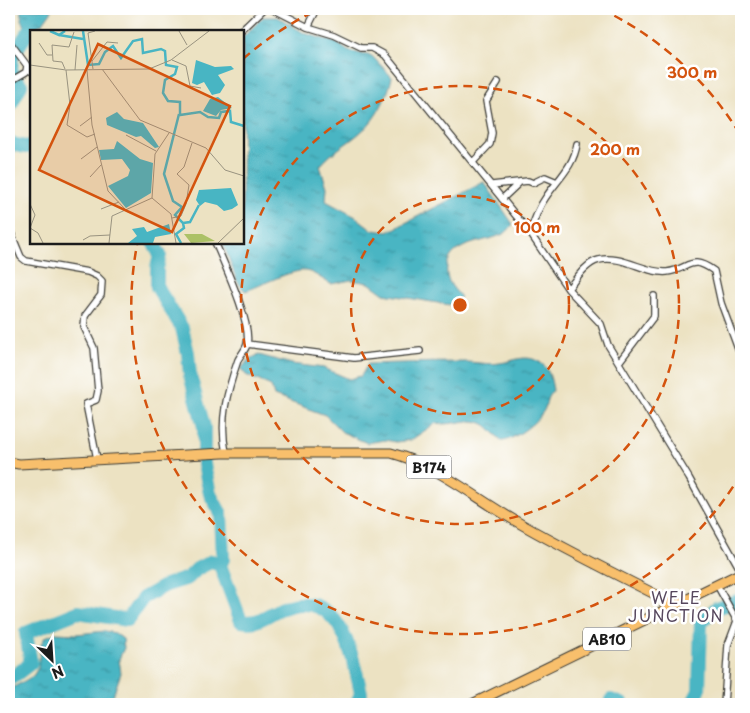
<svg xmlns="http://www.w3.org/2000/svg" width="750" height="713" viewBox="0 0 750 713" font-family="'Playpen Sans',sans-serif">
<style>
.water{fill:url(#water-ripples);stroke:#326870}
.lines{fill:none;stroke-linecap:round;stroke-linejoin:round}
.river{stroke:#48b5c3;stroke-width:14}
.minor-casing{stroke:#3b3a35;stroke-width:8}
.primary-casing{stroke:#3b3a35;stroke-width:11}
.minor{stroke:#fff;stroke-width:5.5}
.primary{stroke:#f8bf6c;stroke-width:9}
.ring{fill:none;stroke:#d4530e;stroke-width:2.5;stroke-dasharray:9 6}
.labels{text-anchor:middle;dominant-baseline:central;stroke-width:5;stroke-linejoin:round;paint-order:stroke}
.shield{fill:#fff;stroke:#606060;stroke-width:1}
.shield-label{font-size:14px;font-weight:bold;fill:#1c1c1c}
.neighbourhood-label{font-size:16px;letter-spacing:1px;fill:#56475d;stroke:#fff}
.inset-river{fill:none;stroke:#48b5c3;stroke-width:2.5}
.inset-road{fill:none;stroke:#999380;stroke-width:1}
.view{fill:#d4530e;fill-opacity:0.15;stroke:#d4530e;stroke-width:2.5}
.inset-edge{fill:none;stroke:#1c1c1c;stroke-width:2.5}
.centre{fill:#d4530e;stroke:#fff;stroke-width:2.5}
.ring-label{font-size:15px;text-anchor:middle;font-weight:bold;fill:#d4530e;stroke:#fff;stroke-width:5;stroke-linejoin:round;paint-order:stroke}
</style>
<defs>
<pattern id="water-ripples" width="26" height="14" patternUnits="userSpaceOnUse" patternTransform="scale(1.25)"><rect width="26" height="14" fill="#48b5c3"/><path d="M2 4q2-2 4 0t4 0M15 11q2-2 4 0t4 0" fill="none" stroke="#3b929e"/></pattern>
</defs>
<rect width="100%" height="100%" fill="#fff"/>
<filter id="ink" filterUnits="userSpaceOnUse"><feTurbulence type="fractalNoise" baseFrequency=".02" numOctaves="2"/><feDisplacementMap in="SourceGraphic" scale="10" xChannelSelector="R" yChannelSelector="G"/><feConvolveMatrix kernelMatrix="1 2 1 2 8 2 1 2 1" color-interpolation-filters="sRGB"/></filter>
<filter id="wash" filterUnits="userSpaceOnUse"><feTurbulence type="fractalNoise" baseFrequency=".0096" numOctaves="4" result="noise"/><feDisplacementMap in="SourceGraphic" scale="20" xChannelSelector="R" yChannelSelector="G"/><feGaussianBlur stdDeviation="1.12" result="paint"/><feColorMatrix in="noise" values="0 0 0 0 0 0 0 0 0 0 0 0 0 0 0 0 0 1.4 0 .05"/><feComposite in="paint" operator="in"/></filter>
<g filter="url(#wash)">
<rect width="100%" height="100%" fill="#ece2c2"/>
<path class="water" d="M22,9H53L43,23L29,31L21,20Z
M263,17H278L304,33L337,43L348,51L372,56L392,77C389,94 376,120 362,131C348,144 332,151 320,166L327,187L326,201L356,217L373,230L388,232L484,182L513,224C511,227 508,231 505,233C488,243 451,241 447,266C445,280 452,287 461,297L450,305L384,294L369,283L351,280L331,284C324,281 314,272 306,271C291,269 261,286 245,291L237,281L223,243L242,242L243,37Z
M259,355L292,364L324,368L349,379L361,376L368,364C401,363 433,362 465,362C477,362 488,365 500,363C515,361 526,353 541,363C550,370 551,380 553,390C545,400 548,399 545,408C540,421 514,440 502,441C496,436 490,427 484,424C470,416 451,427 436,423L411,440L396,442L385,440L367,443L342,432L325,415L274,396L271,386L246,375L241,369L249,359Z
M105,631L115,633L123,639L124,648L119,659L121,673L110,704H9V690L33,676L38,668L41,644L45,637L55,633L77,634Z"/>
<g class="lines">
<path class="river" d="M9,70L11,71L21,85L9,108
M11,71L12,56L29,31
M9,143L25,147L31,146
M153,242L160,255L157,268V287L182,328L188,353L190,375L204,427V464L210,494L221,514L223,559L220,565
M9,680L31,663L26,633L78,612L127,620L143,598L166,585L188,578L197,569L212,561L220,565L241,621C260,625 266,614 283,608C339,587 352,652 361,693L357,704
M610,704L611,700L622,704
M692,704L699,691L701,622L716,608L741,600"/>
</g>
</g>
<g filter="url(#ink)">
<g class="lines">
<g class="minor-casing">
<path id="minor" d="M273,9L308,27L334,35L361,48H372L385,55L530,233L568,289L601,324L608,345L689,478L741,571
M308,27L317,9
M241,31L264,9
M9,41L31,71
M9,82L26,72L27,66
M473,162L490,144L492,133L486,101L498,82
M492,185L528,181L533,183L545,177L557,182
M502,199L520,182
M9,228L21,257L26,261L88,272L97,276L102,281L101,295L85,316L84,327L94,348L98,391L96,400L86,404L97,459
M530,233C534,220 538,208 546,197C558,179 574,166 577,144
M215,242C224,264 252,323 247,344C246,350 240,355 238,360C227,392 219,420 226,453
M568,289C576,279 586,263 599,260C620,254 647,274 667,272C690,269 690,254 714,271L721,303L741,357
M247,344L354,358L420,351
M619,362L654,316V296
M717,585L737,621L741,624
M724,704L728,645L737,621"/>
</g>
<g class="primary-casing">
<path id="primary" d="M9,462L19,464L223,453H391C437,465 474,497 514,520C567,551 622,577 676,605
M472,704L741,573"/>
</g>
<use href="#minor" class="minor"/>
<use href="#primary" class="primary"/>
</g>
</g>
<g class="ring">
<circle cx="460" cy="305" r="109"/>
<circle cx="460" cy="305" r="219"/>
<path d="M741 474A328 328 0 0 1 137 245M243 59A328 328 0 0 1 319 9M601 9A328 328 0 0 1 741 136"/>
</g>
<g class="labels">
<g class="shield">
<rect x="406.5" y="455.5" width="45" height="23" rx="4"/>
<rect x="583" y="627.5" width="48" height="23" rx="4"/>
</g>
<g class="shield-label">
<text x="429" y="467">B174</text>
<text x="607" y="639">AB10</text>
</g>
<g class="neighbourhood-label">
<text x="676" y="597">WELE<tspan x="676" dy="18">JUNCTION</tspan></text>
</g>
</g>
<g transform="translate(30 30)">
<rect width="214" height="214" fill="#ece2c2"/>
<path d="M154,204H172L185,211L161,213Z" fill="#acc166"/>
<path d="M166,30L185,37L201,36L204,39L188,45L195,55L190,63L182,65L174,52L167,55L162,53ZM188,67L202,78L191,80L186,86L173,81L180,69ZM87,82L94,89L113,93L129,117L125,118L111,106L106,107L77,95L76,88ZM87,111L110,129L123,133L121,163L96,178L78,156L98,146L100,140L92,129L71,130L69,120L84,119ZM201,158L208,175L202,179L194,181L187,175L175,172L170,176L166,170L169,160ZM139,194L141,204L125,207L123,213H98L107,206L102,199L114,197L117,202Z" fill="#48b5c3"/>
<path class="inset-river" d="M20,1L29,5L35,1M53,1L58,35L69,34L75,22L83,16L91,28L103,11L112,9L113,23L131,19L135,21L136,35L147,37L145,44L135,50L133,63L138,71L150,72V85L170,82L178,87L189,88L191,82L200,81L201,92L214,96M29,5L53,9M149,84L134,144L143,171L152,177L145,185L153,193L154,198L146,204L151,213M153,193L160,192L169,175"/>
<path class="inset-road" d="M149,1L157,15M9,13L17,25H22M142,30L156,36L160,56L171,58M62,31L77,12L88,13M0,35L36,40L119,39L141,30L179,1M35,39L32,32L23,31L22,15L39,17L44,2M63,39L58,3L65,1M72,39L110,90L176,118L195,140L214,146M36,40L40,75L37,95L57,107L65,104M45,40L47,15M57,40L62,95L78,161L95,179M50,96L62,87M96,105L126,121M51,129L67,117M60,147L71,135M122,168L141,184L146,213M0,174L5,185L0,198M71,179L89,172M142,188L151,186L156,174L159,155L147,144L154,137L162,113M0,198L8,203L13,213M53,210L60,206L80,205M79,213L82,186L122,168L125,124L139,103M188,213L214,188"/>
<path class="view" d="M68,14L200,76L142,202L9,140Z"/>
<rect width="214" height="214" class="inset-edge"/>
</g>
<circle cx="460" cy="305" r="8" class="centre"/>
<g class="ring-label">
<text x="692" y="78">300 m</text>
<text x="615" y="155">200 m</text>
<text x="537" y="233">100 m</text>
</g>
<rect width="750" height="713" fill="none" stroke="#fff" stroke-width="30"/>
<g transform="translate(52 660) rotate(155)" stroke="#ffffff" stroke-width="4" paint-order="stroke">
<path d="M0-4L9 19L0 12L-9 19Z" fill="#1c1c1c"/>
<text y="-8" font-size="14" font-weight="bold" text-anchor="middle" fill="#1c1c1c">N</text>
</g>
</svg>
